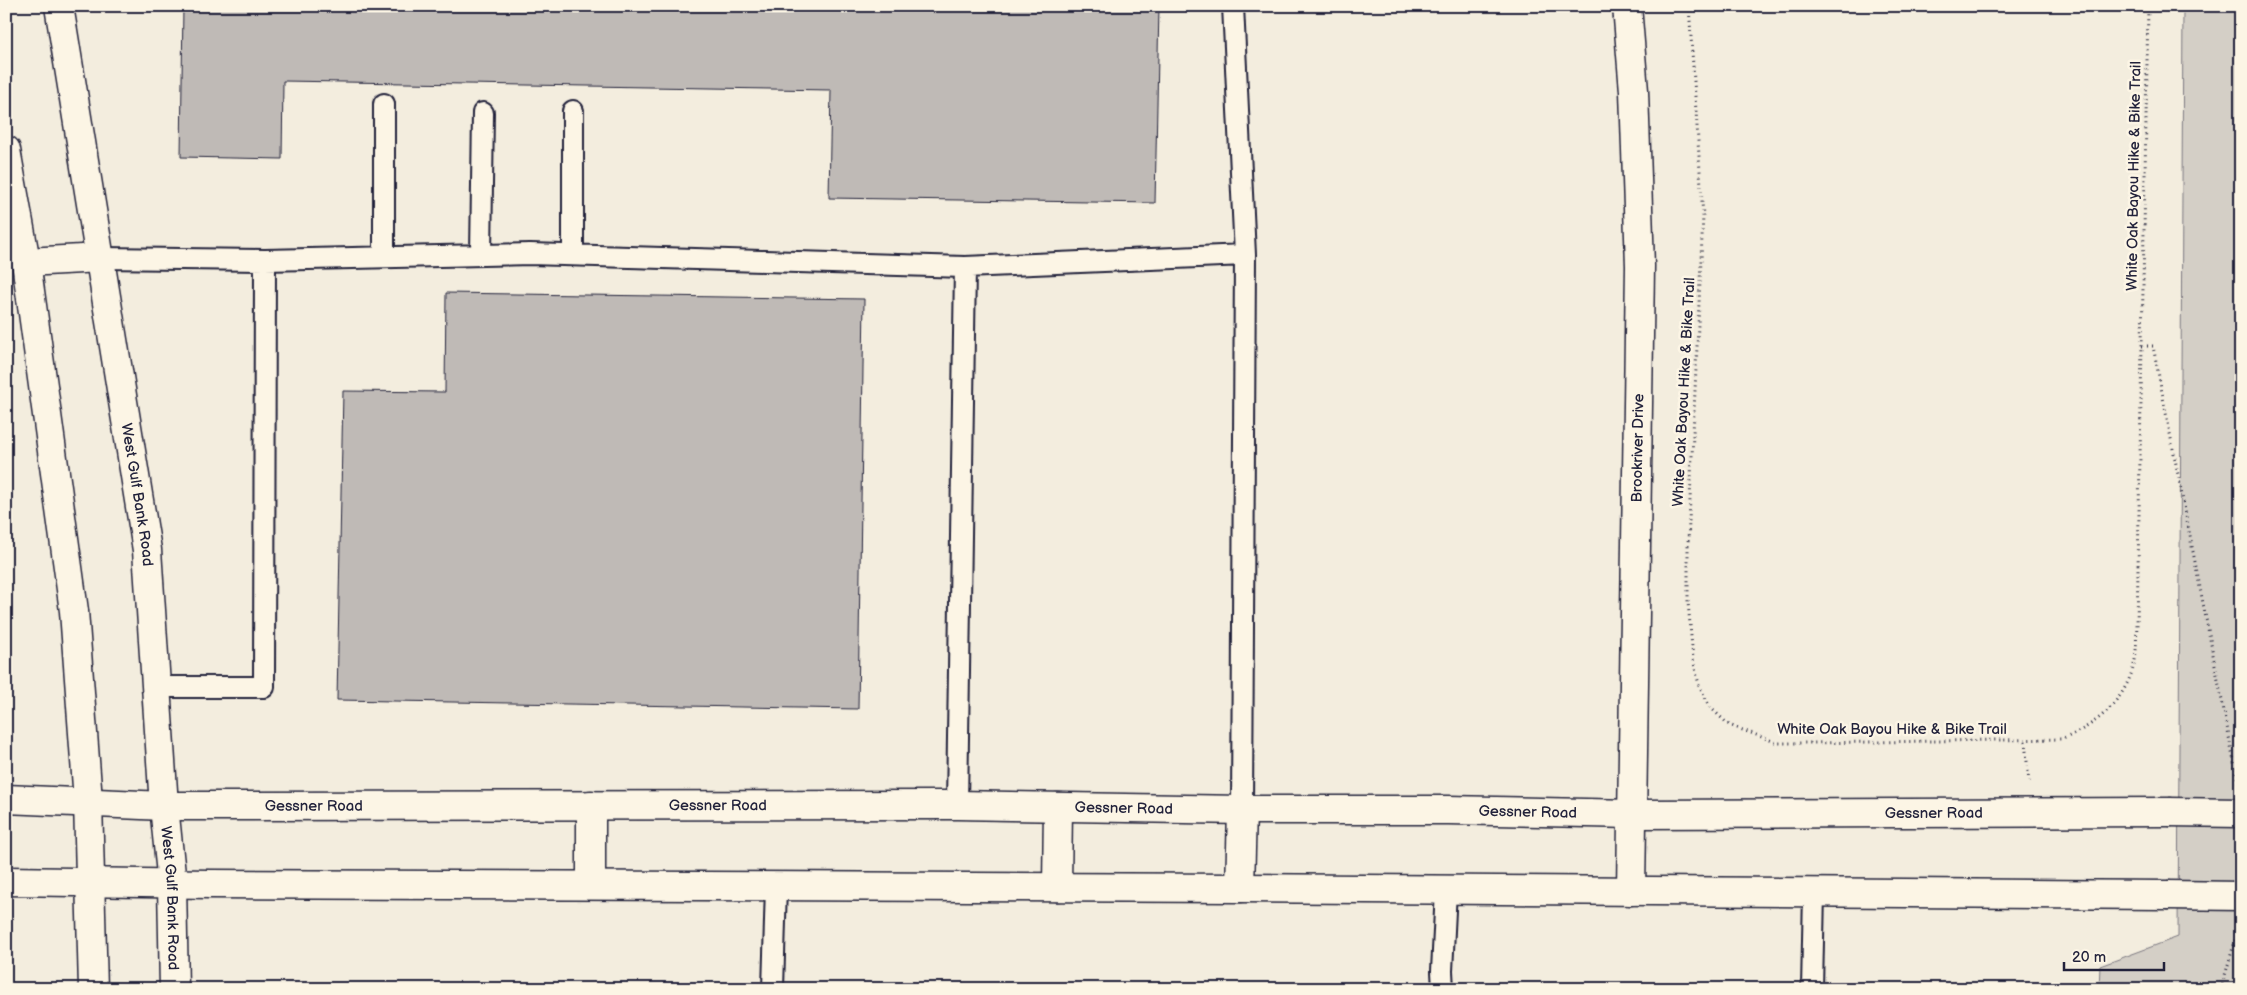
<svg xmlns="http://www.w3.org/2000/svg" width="2247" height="995" viewBox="0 0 2247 995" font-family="'Balsamiq Sans',sans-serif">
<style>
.green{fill:#d4cfc6;stroke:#7b7880}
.building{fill:#bfbab6;stroke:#22223b}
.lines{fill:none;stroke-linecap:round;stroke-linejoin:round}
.lane-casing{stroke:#22223b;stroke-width:24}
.secondary-casing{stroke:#22223b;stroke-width:31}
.path{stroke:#22223b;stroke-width:3;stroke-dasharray:1 4;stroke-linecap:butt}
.lane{stroke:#fcf5e5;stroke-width:20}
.secondary{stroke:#fcf5e5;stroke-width:28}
.secondary-bridge-casing{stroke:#22223b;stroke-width:31;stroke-linecap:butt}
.secondary-bridge{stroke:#fcf5e5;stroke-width:28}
.labels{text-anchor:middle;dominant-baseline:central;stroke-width:5;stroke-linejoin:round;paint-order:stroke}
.street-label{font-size:15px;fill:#22223b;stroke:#fcf5e5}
</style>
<rect width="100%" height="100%" fill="#f3edde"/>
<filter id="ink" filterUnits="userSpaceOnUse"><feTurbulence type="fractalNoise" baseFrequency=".02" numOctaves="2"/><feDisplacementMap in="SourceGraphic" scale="10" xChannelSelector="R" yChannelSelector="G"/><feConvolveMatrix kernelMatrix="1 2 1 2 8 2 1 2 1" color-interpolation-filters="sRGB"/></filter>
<g filter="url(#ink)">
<path class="green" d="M2183,6H2241V989H2099L2100,966L2178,937Z"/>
<path class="building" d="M183,6H1159L1155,203L829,198L831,90L283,81L282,159L181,157Z
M446,293L864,299L858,709L337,700L343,391L445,392Z
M436,987L477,988V989H436Z"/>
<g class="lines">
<g class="lane-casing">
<path id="lane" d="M1233,6L1245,255L1242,810
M481,255L483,113
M573,255V111
M384,257V104
M101,258L265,260L530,254L965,267L1245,255
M156,687H264L265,260
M957,805L965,267
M773,989L776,886
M1443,989L1442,971L1446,890
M1812,989L1814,892"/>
</g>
<g class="secondary-casing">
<g id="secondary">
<path id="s1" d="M59,6L147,550L164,806L172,884L174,989"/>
<path d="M1627,6L1634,91L1640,266L1631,891"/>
<path d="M6,150L26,262L74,611L88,801L93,989"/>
<path d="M26,262L101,258"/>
<path id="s2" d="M6,799L164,806L957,805L1242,810H1448L1632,814L2169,812"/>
<path d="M591,805V885"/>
<path d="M6,881L210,884L1240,888L2167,895"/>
<path d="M1057,887L1058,807"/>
<path d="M1240,888L1242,810"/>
</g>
</g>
<path class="path" d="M1689,6L1703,216L1688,543V602L1693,659L1699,685L1710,707L1729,725L1778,743H1809L2063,739C2096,725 2124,702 2134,665C2137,653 2136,638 2137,626L2148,6
M2142,346H2153L2238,783
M2025,741L2029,782
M2238,866L2239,844
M2221,989L2237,934V927"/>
<use href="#lane" class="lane"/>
<use href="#secondary" class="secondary"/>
<g class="secondary-bridge-casing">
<path id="secondary-bridge" d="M2169,812L2241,813
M2167,895L2241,896"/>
</g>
<use href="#secondary-bridge" class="secondary-bridge"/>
</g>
</g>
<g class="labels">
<g class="street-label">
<text transform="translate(2134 176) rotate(-89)">White Oak Bayou Hike &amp; Bike Trail</text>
<text transform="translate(1684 392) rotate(-87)">White Oak Bayou Hike &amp; Bike Trail</text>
<text transform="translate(1638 448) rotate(-89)">Brookriver Drive</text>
<text stroke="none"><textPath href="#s1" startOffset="495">West Gulf Bank Road</textPath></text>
<text x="1892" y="729">White Oak Bayou Hike &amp; Bike Trail</text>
<text stroke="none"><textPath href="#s2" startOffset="712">Gessner Road</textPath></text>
<text stroke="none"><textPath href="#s2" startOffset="308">Gessner Road</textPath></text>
<text stroke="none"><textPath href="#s2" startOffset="1118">Gessner Road</textPath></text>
<text stroke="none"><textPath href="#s2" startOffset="1522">Gessner Road</textPath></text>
<text stroke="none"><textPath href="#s2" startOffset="1928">Gessner Road</textPath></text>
<text stroke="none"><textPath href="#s1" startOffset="900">West Gulf Bank Road</textPath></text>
</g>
</g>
<rect width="2247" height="995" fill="none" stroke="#fcf5e5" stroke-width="25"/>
<rect x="12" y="12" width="2222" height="970" fill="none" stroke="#22223b" stroke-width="2" filter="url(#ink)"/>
<path d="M2064 962v8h100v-8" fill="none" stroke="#22223b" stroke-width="2.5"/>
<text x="2072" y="962" font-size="15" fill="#22223b" stroke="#fcf5e5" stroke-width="4" paint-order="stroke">20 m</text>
</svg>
